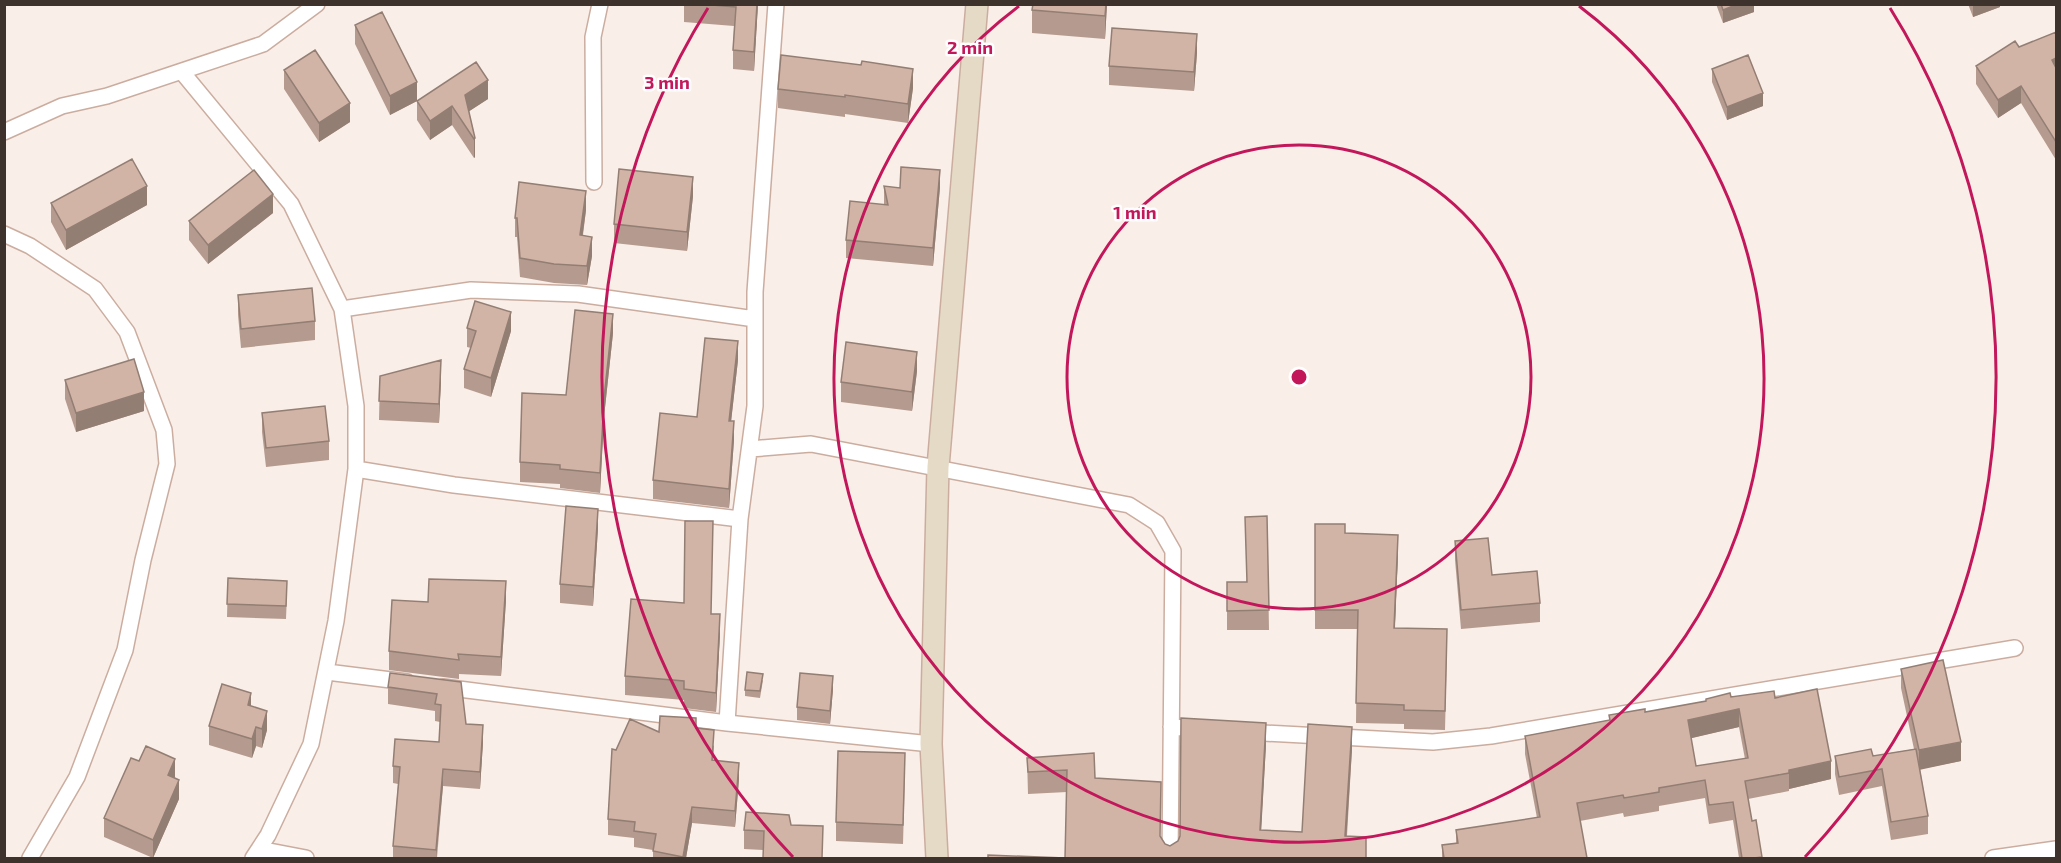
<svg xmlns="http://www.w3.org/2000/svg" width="2061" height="863" viewBox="0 0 2061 863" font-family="'Exo 2',sans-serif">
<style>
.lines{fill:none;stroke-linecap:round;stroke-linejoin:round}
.street-casing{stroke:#cbada0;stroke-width:18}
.secondary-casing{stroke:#cbada0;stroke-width:24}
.street{stroke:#fff;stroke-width:15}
.secondary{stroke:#e5dac5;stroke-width:21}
.wall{fill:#b59b8f;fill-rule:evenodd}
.shaded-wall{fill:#937e74}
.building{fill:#d2b4a6;stroke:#937e74;stroke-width:1.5;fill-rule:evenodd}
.ring{fill:none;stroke:#c2185b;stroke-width:3}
.centre{fill:#c2185b;stroke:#fefefe;stroke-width:3}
.ring-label{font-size:18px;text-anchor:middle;font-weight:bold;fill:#c2185b;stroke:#fefefe;stroke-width:5;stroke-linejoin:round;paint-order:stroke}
</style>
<rect width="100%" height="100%" fill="#faeee8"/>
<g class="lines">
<g class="street-casing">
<path id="street" d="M182,72L291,204L342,309L356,406V469L336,621L311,744L268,835L253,858
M4,132L62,106L107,96L263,44L317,4
M594,182L593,37L600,4
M4,234L30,246L95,289L127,332L164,430L167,464L143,560L125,650L77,777L30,858
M342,309L471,290L578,294L755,319
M750,449L811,444L1129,505L1157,523L1173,551L1170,858
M356,469L454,485L740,519
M327,672L407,682
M443,687L727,723L931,744
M727,723L740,519L755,406V292L776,4
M1171,727L1201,729
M1246,732L1433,742L1491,736L2015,648
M259,849L306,858
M1993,858L2056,849"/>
</g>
<g class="secondary-casing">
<path id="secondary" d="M937,858L931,744L938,467L977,4"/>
</g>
<use href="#street" class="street"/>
<use href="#secondary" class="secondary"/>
</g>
<path class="wall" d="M684,4H758L754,71L733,69V50L734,26L684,22Z
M1107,4L1105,39L1032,33V10Z
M1716,4H1754V12L1723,23Z
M1968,4H2000V7L1973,17Z
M355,25L417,101L488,99L469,111L475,138V157L474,158L452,125L430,140L417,120V101L390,115L355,44Z
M2056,32V160L2021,103L1998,118L1976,84V66Z
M1197,53L1194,91L1109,85V66Z
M1712,69L1763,106L1727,120L1712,82Z
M284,70L350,122L319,142L284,89Z
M913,88L908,123L845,114V117L778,108V89Z
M884,186L900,188L940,187L933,266L846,258V240L884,204Z
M693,196L687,251L614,243V224Z
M51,203L147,205L66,250L51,222Z
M586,210L583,235L592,256L587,285L554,283L520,277L517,237H515V218Z
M273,213L208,264L189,240V221Z
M238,295L315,321V340L241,348L238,315Z
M467,328L511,331L491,397L464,388V369L471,348L467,347Z
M613,333L604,417L600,493L560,488V484L520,482V462L566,395Z
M738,360L731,421L734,440L729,508L653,499V480Z
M917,371L912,411L841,402V382Z
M380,376L441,379L439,423L379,420Z
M65,380L144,411L76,432L65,399Z
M262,413L329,441V460L266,467L262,432Z
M1267,516L1269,630H1227V582H1246Z
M1315,524L1345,533L1398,554L1395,628L1447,649L1445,730L1404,729V724L1356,723L1357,629H1315Z
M598,528L593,606L560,603V584Z
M1455,541L1492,575L1540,603V622L1461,629L1455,560Z
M228,578L287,594L286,619L227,617Z
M506,600L501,676L459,674V679L389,670V651L428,602Z
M712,614L720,633L716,712L684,708V700L625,695V676Z
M1901,669L1961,761L1920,769L1928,816V834L1891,840L1882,786L1839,795L1835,774V756H1873L1914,749L1901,688Z
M763,680L760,698L745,696V690Z
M461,682L466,724L483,742L480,789L443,786L437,858H393V846L398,784L393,783V766L439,742L440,722L435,721V711L388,704V687Z
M833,689L830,724L797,720V707Z
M1731,697L1775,698L1831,779L1789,789V791L1748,799L1752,821L1756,820L1762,858H1739L1733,820L1709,824L1705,798L1659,806V811L1624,817L1623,813L1580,821L1587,858H1442V845L1456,843V830L1537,818L1525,754V736L1609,720V715L1645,712L1706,701V699ZM1739,727L1745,759L1696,766L1691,738Z
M251,706L267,730L262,748L256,746L252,758L209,745V726Z
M696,728L714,746L713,760L739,779L735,827L692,823L686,858H653V850L634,847V838L608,835V819L616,750L659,732Z
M1266,745L1261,830L1302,832L1352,749L1347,836L1366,858H1065L1067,792L1028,794L1027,758L1095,778L1161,837L1165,844L1170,846L1178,841Z
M905,772L903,844L836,841V822Z
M175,778L179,799L153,858L104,837V818Z
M791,825L763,850L744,849V830Z"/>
<path class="shaded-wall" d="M757,4H758L754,71V52Z
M1106,4H1107L1105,39V16Z
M1738,4H1754V12L1723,23V10Z
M1973,4H2000V7L1973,17Z
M1197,34V53L1194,91V72Z
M2056,58V76L2052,60Z
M913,69V88L908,123V104Z
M488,80V99L465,114V95Z
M417,82V101L390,115V96Z
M2021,86V103L1998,118V100Z
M1763,93V106L1727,120V107Z
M350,103V122L319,142V123Z
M452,106V125L430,140V121Z
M475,138V157L474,158V139Z
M940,170V187L933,266V248Z
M693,177V196L687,251V232Z
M147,186V205L66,250V230Z
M586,191V210L580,254V235Z
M273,194V213L208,264V245Z
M592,237V256L587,285V266Z
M511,312V331L491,397V378Z
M613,314V333L604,417L600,493V473L604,398Z
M738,341V360L729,440V421Z
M917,352V371L912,411V392Z
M441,360V379L439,423V404Z
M144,392V411L76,432V413Z
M734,421V440L729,508V489Z
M598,509V528L593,606V587Z
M1398,535V554L1394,647V628Z
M506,581V600L501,676V657Z
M720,614V633L716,712V693Z
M833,676V689L830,724V711Z
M251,693V712L248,705Z
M1739,709V727L1688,739V720Z
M267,711V730L262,748V729Z
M1266,723V745L1260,852V830Z
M483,725V742L480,789V772Z
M256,727V746L252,758V739Z
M1352,727V749L1345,858V836Z
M1961,742V761L1919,770V750Z
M175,759V778L168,775Z
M1831,761V779L1789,789V770Z
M739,763V779L735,827V811Z
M443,769V786L436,858V850Z
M179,780V799L153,858V840Z
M692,807V823L686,858H683Z"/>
<path class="building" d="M700,4H757L754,52L733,50L736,7Z
M1033,4H1106L1105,16L1032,10Z
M1721,4H1738L1723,10Z
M382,12L417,82L390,96L355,25Z
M1112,28L1197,34L1194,72L1109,66Z
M2056,32V58L2052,60L2056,68V142L2021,86L1998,100L1976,66L2015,41L2019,47Z
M315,50L350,103L319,123L284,70Z
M781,55L861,65L862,61L913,69L908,104L845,95V97L778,89Z
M1748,55L1763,93L1727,107L1712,69Z
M476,62L488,80L465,95L475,138L474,139L452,106L430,121L417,101Z
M132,159L147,186L66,230L51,203Z
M901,167L940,170L933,248L846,240L850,201L888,205L884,186L900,188Z
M619,169L693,177L687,232L614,224Z
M254,170L273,194L208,245L189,221Z
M519,182L586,191L580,235L592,237L587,266L554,264L520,258L517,218H515Z
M312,288L315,321L241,329L238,295Z
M475,301L511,312L491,378L464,369L476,331L467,328Z
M575,310L613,314L604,398L600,473L560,469V465L520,462L522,393L566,395Z
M705,338L738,341L729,421H734L729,489L653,480L660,413L697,417Z
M846,342L917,352L912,392L841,382Z
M134,359L144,392L76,413L65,380Z
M441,360L439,404L379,401L380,376Z
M325,406L329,441L266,448L262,413Z
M566,506L598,509L593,587L560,584Z
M1267,516L1269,610L1227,611V582H1247L1245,517Z
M685,521H713L711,614H720L716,693L684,689V681L625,676L631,599L684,603Z
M1315,524H1345V533L1398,535L1394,628L1447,629L1445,711L1404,710V705L1356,703L1358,610H1315Z
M1488,538L1492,575L1537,571L1540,603L1461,610L1455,541Z
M228,578L287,581L286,606L227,604Z
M429,579L506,581L501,657L458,654L459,660L389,651L392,600L428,602Z
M1943,660L1961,742L1919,750L1901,669Z
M747,672L763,674L760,691L745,690Z
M390,673L461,682L466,724L483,725L480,772L443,769L436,850L393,846L400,767L393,766L395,739L439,742L441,705L435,704L437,694L388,687Z
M800,673L833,676L830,711L797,707Z
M222,684L251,693L248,705L267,711L262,729L256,727L252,739L209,726Z
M1817,689L1831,761L1789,770V773L1745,781L1752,821L1756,820L1762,857L1754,858H1742L1733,802L1709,805L1705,780L1659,788V792L1624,798L1623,795L1577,803L1587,858H1444L1442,845L1458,843L1456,830L1540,817L1525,736L1610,720L1609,715L1645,709V712L1706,701V699L1730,693L1731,697L1774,691L1775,698ZM1739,709L1748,758L1696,766L1688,720Z
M660,716L696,718V728L714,730L712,760L739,763L735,811L692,807L683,857L653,851L656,834L634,831L635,822L608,819L612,749L616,750L630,719L659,732Z
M1181,718L1266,723L1260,830L1302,832L1308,724L1352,727L1345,836L1366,837V858H988V855L1065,858L1067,770L1028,772L1027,758L1094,753L1095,778L1161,782L1160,836L1165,844L1170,846L1178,841L1180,836Z
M146,746L175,759L168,775L179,780L153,840L104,818L131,758L139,761Z
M1871,749L1873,756L1916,749L1928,816L1891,822L1882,769L1839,777L1835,756Z
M838,751L905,753L903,825L836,822Z
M746,812L789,815L791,825L823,826L822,858H763L764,831L744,830Z"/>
<g class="ring">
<circle cx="1299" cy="377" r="232"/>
<path d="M1579 6A465 465 0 1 1 1019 6"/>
<path d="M793 857A697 697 0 0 1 708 8M1890 8A697 697 0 0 1 1805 857"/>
</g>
<circle cx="1299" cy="377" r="9" class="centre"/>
<g class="ring-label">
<text x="970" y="54">2 min</text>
<text x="667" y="89">3 min</text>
<text x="1135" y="219">1 min</text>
</g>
<rect width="2061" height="863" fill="none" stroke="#3e322c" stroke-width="12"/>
</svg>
